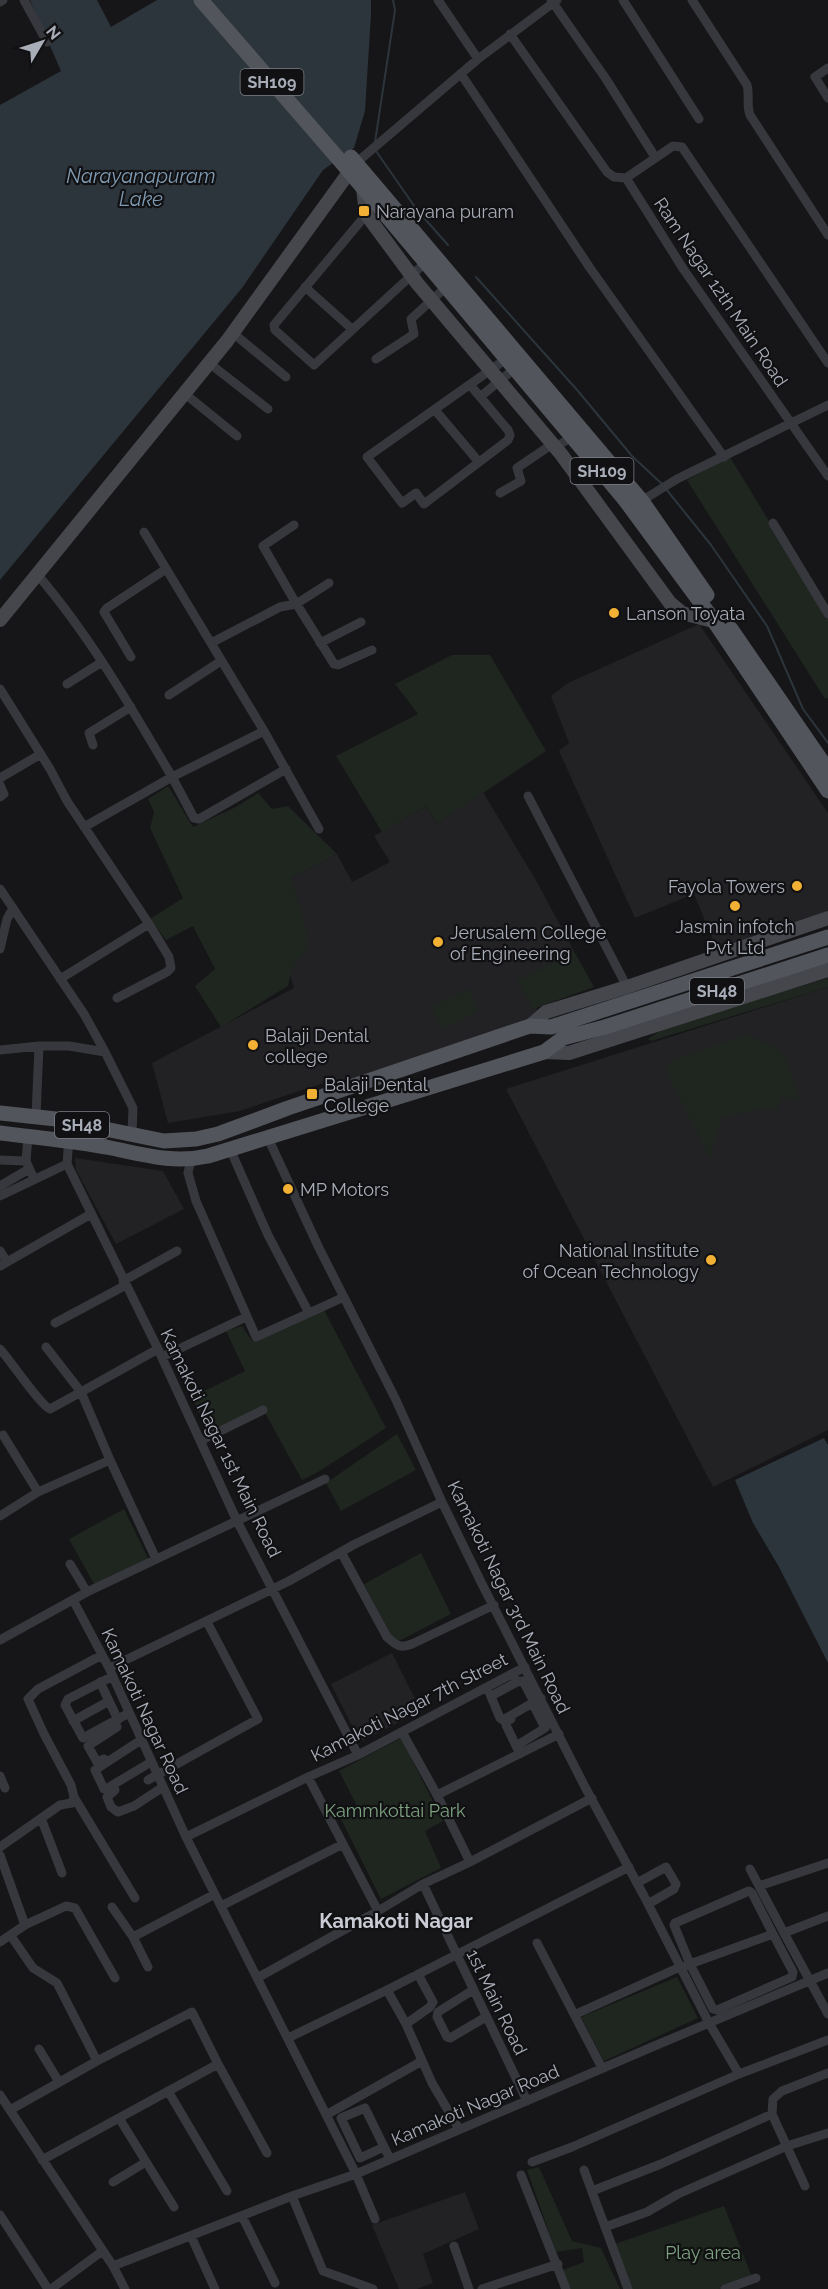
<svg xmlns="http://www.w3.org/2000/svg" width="828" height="2289" viewBox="0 0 828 2289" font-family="Raleway,sans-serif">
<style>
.built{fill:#222225}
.green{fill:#1e261f}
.water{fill:#2c353c}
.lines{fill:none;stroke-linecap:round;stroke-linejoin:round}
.stream{stroke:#2c353c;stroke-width:2}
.street{stroke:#37383d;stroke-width:9}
.secondary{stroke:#45474d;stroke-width:14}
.primary{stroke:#53555c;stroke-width:15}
.poi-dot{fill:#f2b134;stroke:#111113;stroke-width:2}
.labels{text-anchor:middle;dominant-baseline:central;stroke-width:4.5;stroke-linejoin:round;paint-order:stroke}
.shield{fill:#111113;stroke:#7b7e86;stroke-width:1.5}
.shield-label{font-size:16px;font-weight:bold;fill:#a8adb8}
.poi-label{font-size:18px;fill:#a8adb8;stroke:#111113;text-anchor:start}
.street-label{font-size:18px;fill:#a8adb8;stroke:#111113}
.park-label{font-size:18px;fill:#7fa381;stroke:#111113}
.water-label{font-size:20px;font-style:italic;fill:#7f9bb3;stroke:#111113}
.neighbourhood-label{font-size:20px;font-weight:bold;fill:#c9ccd4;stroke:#111113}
</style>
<rect width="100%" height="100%" fill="#161618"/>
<path class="built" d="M699,624L828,813V914L718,952L694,894L635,918L559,751L569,743L551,696L568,683Z
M483,792L537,882L574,951L524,978L539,1015L335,1086L332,1080L240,1111L168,1123L152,1063L294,988L287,966L307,932L294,891L289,882L291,878L337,854L352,882L390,862L374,836L426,806L437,824Z
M828,987V1430L713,1487L506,1089Z
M75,1158L163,1171L184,1209L116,1244L76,1170Z
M392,1653L421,1711L360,1742L331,1684Z
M465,2192L479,2229L423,2254L433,2283L417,2289H399L372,2225Z"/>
<path class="green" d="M730,457L828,618V698L825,699L687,480Z
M452,655H490L546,751L437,824L426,806L382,832L336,756L418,714L395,684Z
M168,786L193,827L236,807L258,793L272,809L288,806L337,854L291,878L307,932L306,951L292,968L288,986L221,1027L195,986L215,969L193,926L166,940L150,919L183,898L150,828L154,812L148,799Z
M574,951L594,987L533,1009L517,981Z
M828,978V987L651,1041L648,1039L664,1028Z
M468,989L479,1011L442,1029L431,1007Z
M747,1034L782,1051L793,1079L799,1102L782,1096L777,1109C759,1106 742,1115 722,1116L710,1158L665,1069L674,1060Z
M324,1310L386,1428L318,1472L302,1480L265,1413L211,1438L192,1397L245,1371L226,1331L242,1326L252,1341Z
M397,1434L416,1470L341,1511L326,1483Z
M124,1509L148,1558L94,1584L69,1539Z
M421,1553L451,1614L395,1643L364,1584Z
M401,1738L443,1821L425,1831L441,1868L381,1899L340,1817L358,1808L339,1771Z
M677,1977L698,2018L604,2061L581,2017Z
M539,2167L572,2241L601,2248L620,2289H570L563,2270L584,2262L582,2248L556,2252L527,2170Z
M724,2206L752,2277L719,2289H630L615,2244Z"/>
<path class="water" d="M30,0H97L111,27L157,0H371V14L365,111L354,148L323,170L242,288L0,580V105L61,71Z
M824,1438L828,1445V1663L779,1567L753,1523L735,1480Z"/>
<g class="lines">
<path class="stream" d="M375,142L395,10L393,0
M376,151L417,210L448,245
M476,277L578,391L632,456L662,484
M666,489L711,545L767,626L803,709L828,743"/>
<path class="street" d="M24,0L47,42
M438,0L478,59
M551,0L606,79L655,157
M623,0L699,119
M692,0L747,85C750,95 746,104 750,115L828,235
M0,2L3,0
M510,34L607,172L614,177L626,178
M828,68L815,77L828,98
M461,74L590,268L724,457
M356,163L478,59L557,0
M626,178L684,270L828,476
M626,178L673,146L682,147L828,363
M370,210L274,325L275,330L314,365L425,263
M305,287L352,329
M233,333L286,377
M376,359L414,334L411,319L446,287
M209,363L268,409
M471,386L508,430L510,435L508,440L424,504L416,493L402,503L367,457L506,359
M184,393L237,436
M480,397L514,369
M435,410L478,461
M500,493L521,481L517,468L548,447L557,446L572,437
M638,503L677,479L828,405
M773,523L828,614
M294,525L263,546L294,600L334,664L338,665L372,650
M37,574C90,636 131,707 172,777L264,731L144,532
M211,643L280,607L296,604L329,583
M320,643L361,622
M131,657L104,612L107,608L166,569
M67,684L102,662
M0,689L50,769L67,801L149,924L60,979
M169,695L221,661
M264,731L319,829
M93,745L89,733L131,707
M0,778L41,754
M0,785L4,794L0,797
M528,796L627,987
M84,827L172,777L194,818L199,819L286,769
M0,889L84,1014L105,1052L133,1108L132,1134
M0,949L7,919L13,908
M117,998L167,972L171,968L169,957L149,924
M0,1050L39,1046
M36,1116L39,1046H69L105,1052
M70,1123L67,1164L158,1349L237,1521L358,1755
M28,1136L26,1161L34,1179
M268,1138L318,1246L396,1400L442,1502L481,1582L585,1787L644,1896L709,2023L739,2074
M191,1159L188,1173L196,1201L256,1337L309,1313L268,1235L230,1149
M0,1160L26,1161
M0,1186L29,1169
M0,1196L67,1164
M0,1251L7,1262
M0,1266L91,1214
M123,1281L177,1251
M309,1313L344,1297
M55,1323L126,1285
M0,1349C10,1360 41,1406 50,1409L81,1392L46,1347
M162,1357L246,1317
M3,1435L38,1492
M200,1441L263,1410
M110,1460L156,1559
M0,1516L38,1492L110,1460L81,1392L158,1349
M341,1552L387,1637C396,1645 400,1649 412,1644L494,1605
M70,1564L87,1592
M73,1600L109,1668L186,1837L356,2174L375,2219
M0,1640L87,1592L325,1479
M109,1668L289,1581L355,1544L442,1502
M513,1674L517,1682L523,1681L534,1702
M113,1676L68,1699L65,1705L83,1738L129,1713
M100,1682L118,1720
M487,1687L500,1718L503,1720L541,1698
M491,1696L517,1682
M511,1719L506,1721V1725L520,1754
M73,1721L109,1701
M402,1732L437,1795L559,1734
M141,1740L95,1770L104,1789H106L151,1762
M516,1746L545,1728L534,1706
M104,1759L97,1762L88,1746L117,1727
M0,1776L5,1788
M308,1777L358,1755L525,1667
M148,1780L258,1719L207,1622
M115,1790L107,1797L111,1807L118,1812L134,1806L163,1787
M74,1797L135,1898
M41,1818L62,1873
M186,1837L308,1777L378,1911L257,1978
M0,1847L60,1805L72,1803L74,1797L71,1785L44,1734L28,1699L38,1689L102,1655
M0,1855L25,1925
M470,1862L592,1798
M828,1863L759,1886L784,1933L828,1916
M750,1869L759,1886
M637,1883L666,1867L676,1884L674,1889L648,1904
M423,1884L527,2101
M221,1906L343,1844
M112,1907L133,1937L148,1967
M378,1911L423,1884L470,1862L437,1795
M784,1933L828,2014
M11,1936L33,1968L57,1983L97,2061
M133,1937L215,1894
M0,1942L25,1925L66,1906L75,1908L115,1978
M537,1943L602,2068
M387,1990L406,2024L432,2083L459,2129
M473,1990L438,2012L437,2017L447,2037L450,2038L486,2017
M576,2014L680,1967L690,1964L773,1934L752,1893L749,1891L675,1923L674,1925L690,1964L713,2009L717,2010L792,1977L793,1972L773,1934
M406,2024L430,2007L433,2002L418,1974
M288,2038L387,1990L629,1867
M39,2049L59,2082
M168,2091L227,2191
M0,2095L113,2266L125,2289
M10,2110L97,2061L192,2012L218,2064
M326,2115L422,2061
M119,2118L174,2207
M384,2147L360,2158L341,2118L365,2108L390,2159
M42,2160L218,2064L267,2153
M532,2162L572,2147L739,2074L828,2040
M584,2170L628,2289
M521,2175L566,2289
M113,2182L146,2162
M805,2186L772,2114L773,2099L782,2091L828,2073
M592,2191L661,2164L772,2114
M292,2196L323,2271L373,2289
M0,2215L48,2289
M242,2216L275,2283
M605,2227L647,2212L678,2194L787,2146L828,2133
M191,2236L215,2289
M454,2246L469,2289
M113,2266L292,2196L356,2174L659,2044L828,1973
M51,2289L101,2252
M482,2289L558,2264
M725,2289L756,2278"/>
<path class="secondary" d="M363,188L366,214L417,283L561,454L670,603L682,613L713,621
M0,620L227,341L350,171
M530,1026L546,1012L627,987L828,918
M544,1052L569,1053L828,970"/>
<path class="primary" d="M201,0L343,164L625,500L712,618L828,791
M351,157L642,501L707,595
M731,629L828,770
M0,1113L56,1119L164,1141L196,1139L218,1134L288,1108L530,1026L551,1027L828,937
M0,1133C35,1137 71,1141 106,1147C142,1154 172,1164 208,1156L544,1052L563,1038L605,1027L828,955"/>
</g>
<g class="poi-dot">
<rect x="358" y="205" width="12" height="12" rx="3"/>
<circle cx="614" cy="613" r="6"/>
<circle cx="797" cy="886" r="6"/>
<circle cx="735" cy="906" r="6"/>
<circle cx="438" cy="942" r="6"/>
<circle cx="253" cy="1045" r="6"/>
<rect x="306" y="1088" width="12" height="12" rx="3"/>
<circle cx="288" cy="1189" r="6"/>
<circle cx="711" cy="1260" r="6"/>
</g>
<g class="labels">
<g class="shield">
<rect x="240.5" y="69" width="63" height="26" rx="4.5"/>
<rect x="570.5" y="458" width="63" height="26" rx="4.5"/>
<rect x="690" y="978" width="54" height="26" rx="4.5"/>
<rect x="55" y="1112" width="54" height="26" rx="4.5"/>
</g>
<g class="shield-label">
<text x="272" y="82">SH109</text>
<text x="602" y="471">SH109</text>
<text x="717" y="991">SH48</text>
<text x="82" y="1125">SH48</text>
</g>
<g class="poi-label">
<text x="376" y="211">Narayana puram</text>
<text x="626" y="613">Lanson Toyata</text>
<text x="785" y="886" text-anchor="end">Fayola Towers</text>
<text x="735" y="926" text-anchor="middle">Jasmin infotch<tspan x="735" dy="21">Pvt Ltd</tspan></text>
<text x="450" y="932">Jerusalem College<tspan x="450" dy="21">of Engineering</tspan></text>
<text x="265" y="1035">Balaji Dental<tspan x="265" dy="21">college</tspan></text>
<text x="324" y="1084">Balaji Dental<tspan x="324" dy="21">College</tspan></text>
<text x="300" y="1189">MP Motors</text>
<text x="699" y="1250" text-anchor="end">National Institute<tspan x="699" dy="21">of Ocean Technology</tspan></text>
</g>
<g class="street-label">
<text transform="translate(721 292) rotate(56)">Ram Nagar 12th Main Road</text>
<text transform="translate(221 1443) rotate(64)">Kamakoti Nagar 1st Main Road</text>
<text transform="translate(509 1597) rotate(64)">Kamakoti Nagar 3rd Main Road</text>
<text transform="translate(409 1707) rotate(-27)">Kamakoti Nagar 7th Street</text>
<text transform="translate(145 1711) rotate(65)">Kamakoti Nagar Road</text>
<text transform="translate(497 2002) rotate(64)">1st Main Road</text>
<text transform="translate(475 2105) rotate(-23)">Kamakoti Nagar Road</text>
</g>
<g class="park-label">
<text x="395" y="1810">Kammkottai Park</text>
<text x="703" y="2252">Play area</text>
</g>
<g class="water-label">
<text x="141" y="176">Narayanapuram<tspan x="141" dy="23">Lake</tspan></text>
</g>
<g class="neighbourhood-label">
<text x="396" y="1921">Kamakoti Nagar</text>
</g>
</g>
<g transform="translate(42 42) rotate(51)" stroke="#111113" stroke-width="4.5" paint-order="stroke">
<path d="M0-4.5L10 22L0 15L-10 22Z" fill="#a8adb8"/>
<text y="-9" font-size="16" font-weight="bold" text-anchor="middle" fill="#a8adb8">N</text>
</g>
</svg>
